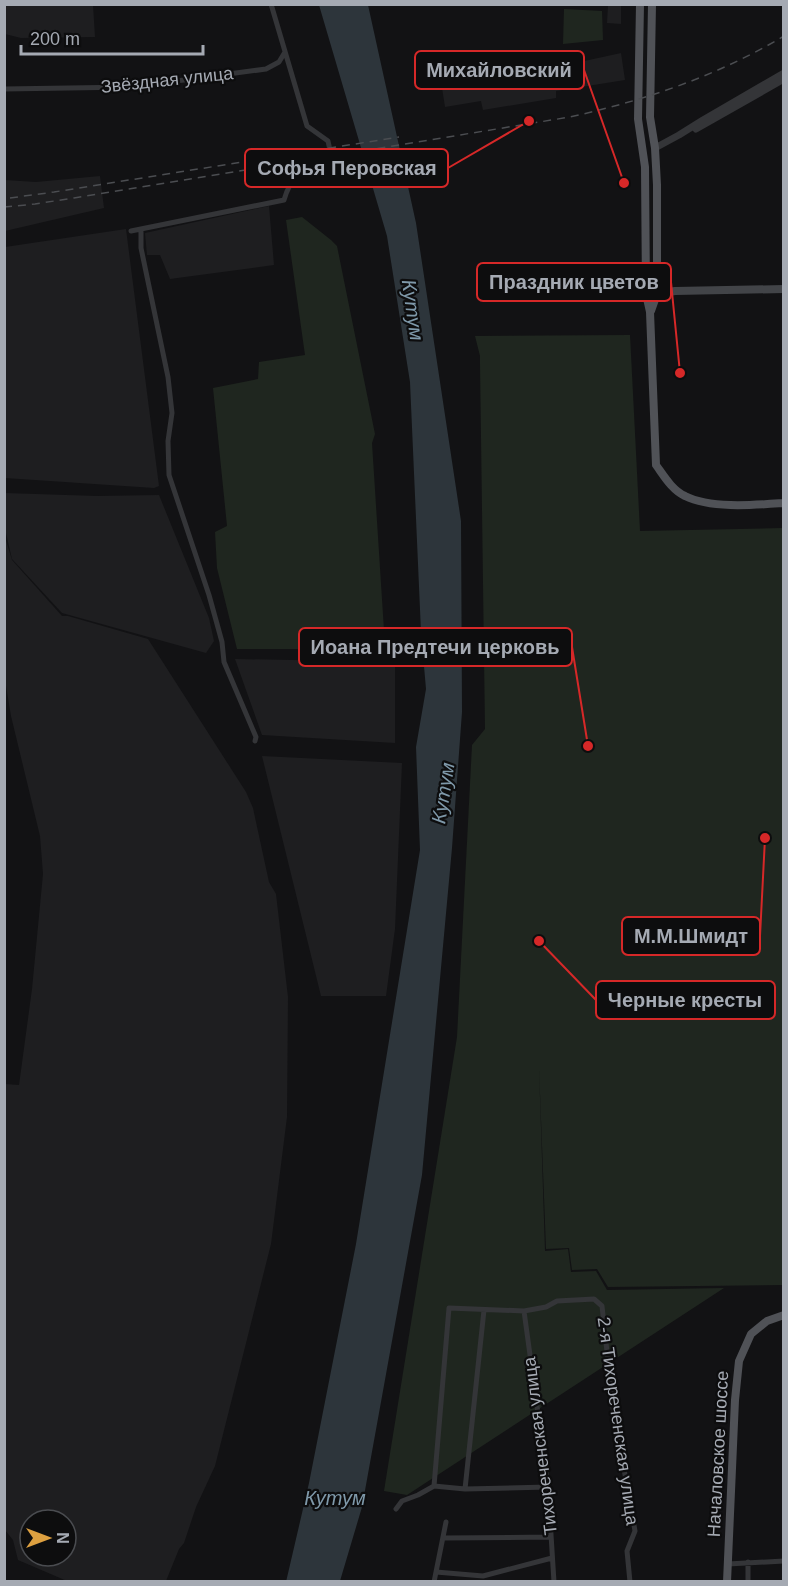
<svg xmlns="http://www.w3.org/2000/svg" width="788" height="1586" viewBox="0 0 788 1586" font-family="Arial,sans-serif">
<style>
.built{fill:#1e1e20;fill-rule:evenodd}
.green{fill:#1f261f}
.water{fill:#2d353b}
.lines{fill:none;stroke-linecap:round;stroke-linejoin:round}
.minor{stroke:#343538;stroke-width:5}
.tertiary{stroke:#343538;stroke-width:7}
.secondary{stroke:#424448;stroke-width:8}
.primary{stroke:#505257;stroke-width:8}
.rail{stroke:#4b4d51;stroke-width:1.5;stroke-dasharray:8 6;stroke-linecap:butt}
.labels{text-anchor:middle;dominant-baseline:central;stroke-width:4.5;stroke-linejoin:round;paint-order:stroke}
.street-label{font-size:18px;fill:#a5aab3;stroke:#0d0d0e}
.water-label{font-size:20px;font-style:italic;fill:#7f99aa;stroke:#0d0d0e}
.leader{fill:none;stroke:#d62828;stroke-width:2}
.callout-dot{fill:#d62828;stroke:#0d0d0e;stroke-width:2}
.callout{fill:#0d0d0e;stroke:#d62828;stroke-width:2}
.callout-label{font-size:20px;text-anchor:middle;font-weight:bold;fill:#a5aab3}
</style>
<rect width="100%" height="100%" fill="#121214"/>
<path class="built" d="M5,4L93,5L95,37L21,38L5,34Z
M608,5H621V24L607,23Z
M621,53L625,80L556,91V98L483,110L481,101L445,107L440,75L534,72Z
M100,176L104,208L5,231V180L36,182Z
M269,206L274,265L170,279L160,255H147L145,233Z
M126,229L159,486L154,488L5,478V247Z
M5,493L97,496L159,495L209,618L214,641L206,653L62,613L12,559L5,529Z
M4,534L12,560L62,616H68L148,639L246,792L253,808L269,882L276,894L288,997L287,1117L271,1244L215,1466L196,1507L184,1543L179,1549L166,1581H67L18,1560L13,1540L5,1530V1084L19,1085L32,989L43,874L40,836L11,716L5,680ZM30,1520H66V1556H30Z
M235,659L395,662V743L262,735Z
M262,756L402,763L395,929L386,996H321Z"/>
<path class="green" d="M564,9L602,11L603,40L563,44Z
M302,217L331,240L337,246L375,434L372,443L385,646L328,653L296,649H237L217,568L215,532L227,526L213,388L258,379L259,362L305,355L286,220Z
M630,335L640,531L783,528V1285L608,1287L597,1269L572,1270L569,1248L546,1249L539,1067L545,1251L568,1249L571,1272L596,1271L607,1290L724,1288L407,1495L384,1491L457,1037L472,745L485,729L480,364V356L475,336Z"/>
<path class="water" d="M319,5H368L416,223L461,521L462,712L452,848L422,1175L362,1507L340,1581L286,1582L309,1483L356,1244L420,850L416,747L426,689L421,632L410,382L387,236Z"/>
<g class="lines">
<path class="minor" d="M4,89L132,87L266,69L279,62L285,52
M141,230V248L168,377L172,413L168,441L169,475L209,595L222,642L224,662L256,737L255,741
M131,231L284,200C292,172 302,176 327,173L333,164L328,141L307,126L271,4
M524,1311L548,1487L554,1582
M434,1486L449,1308L524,1311L546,1307L557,1301L594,1299L602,1306L613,1407L635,1531L627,1551L630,1582
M465,1489L484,1310
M396,1509L402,1501L418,1495L434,1486L465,1489L548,1487
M443,1538L551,1537
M728,1564L784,1561
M436,1572L483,1576L552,1558
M434,1582L446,1522
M748,1582V1562"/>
<path class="tertiary" d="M696,129L784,79
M655,148L679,135L703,120L784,73"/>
<path class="secondary" d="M657,294L675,291L784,289"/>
<path class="primary" d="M640,4L638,119L645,167L646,294L650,312L656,465C664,476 672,490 685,496C711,509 755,505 784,503
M651,311L657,294V185L655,148L650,117L652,4
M727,1582L735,1400L739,1361L751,1334L767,1321L784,1315"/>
<path class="rail" d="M10,198L54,192L399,137
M4,207L35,204L74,198L570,117C646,100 717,76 784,36"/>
</g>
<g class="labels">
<g class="street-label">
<text transform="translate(167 80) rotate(-6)">Звёздная улица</text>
<text transform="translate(618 1421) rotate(82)">2-я Тихореченская улица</text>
<text transform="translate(540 1446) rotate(-97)">Тихореченская улица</text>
<text transform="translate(718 1454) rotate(-87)">Началовское шоссе</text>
</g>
<g class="water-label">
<text transform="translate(413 310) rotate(82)">Кутум</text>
<text transform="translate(443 793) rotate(-81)">Кутум</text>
<text x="335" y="1498">Кутум</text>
</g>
</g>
<path class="leader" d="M624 183L584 70M529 121L448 168M680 373L671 282M588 746L572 647M765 838L760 936M539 941L596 1000"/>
<g class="callout-dot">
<circle cx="624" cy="183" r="6"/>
<circle cx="529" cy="121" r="6"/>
<circle cx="680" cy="373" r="6"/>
<circle cx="588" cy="746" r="6"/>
<circle cx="765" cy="838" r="6"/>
<circle cx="539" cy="941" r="6"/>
</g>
<g class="callout">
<rect x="415" y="51" width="169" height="38" rx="6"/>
<rect x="245" y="149" width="203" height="38" rx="6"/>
<rect x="477" y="263" width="194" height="38" rx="6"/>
<rect x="299" y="628" width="273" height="38" rx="6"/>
<rect x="622" y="917" width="138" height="38" rx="6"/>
<rect x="596" y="981" width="179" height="38" rx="6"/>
</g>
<g class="callout-label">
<text x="499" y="77">Михайловский</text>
<text x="347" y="175">Софья Перовская</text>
<text x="574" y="289">Праздник цветов</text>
<text x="435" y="654">Иоана Предтечи церковь</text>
<text x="691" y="943">М.М.Шмидт</text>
<text x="685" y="1007">Черные кресты</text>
</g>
<rect width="788" height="1586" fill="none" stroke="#a5aab3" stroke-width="12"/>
<g transform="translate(48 1538) rotate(90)"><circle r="28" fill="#0d0d0e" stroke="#4a4c50" stroke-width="1.5"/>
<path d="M0-4.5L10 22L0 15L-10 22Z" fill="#dda040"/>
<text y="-9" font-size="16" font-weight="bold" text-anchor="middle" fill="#a5aab3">N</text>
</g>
<path d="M21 45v9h182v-9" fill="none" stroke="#a5aab3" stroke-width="3"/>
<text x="30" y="45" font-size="18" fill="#a5aab3" stroke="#0d0d0e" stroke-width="4.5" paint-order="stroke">200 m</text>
</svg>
